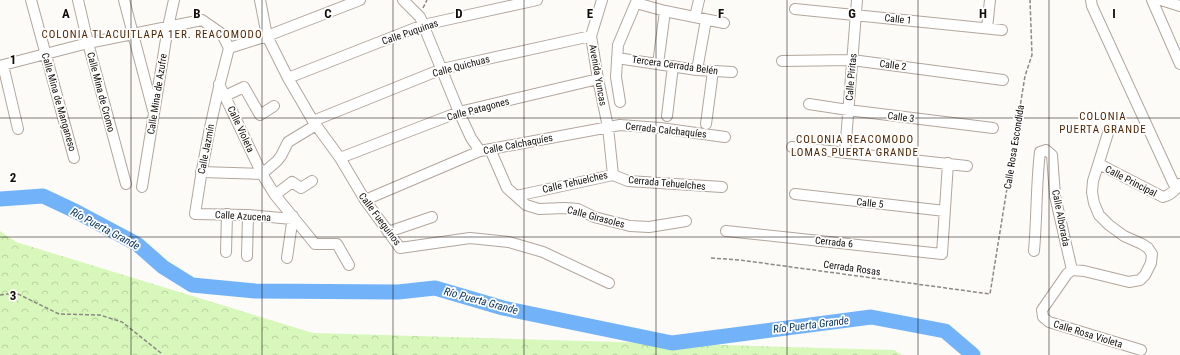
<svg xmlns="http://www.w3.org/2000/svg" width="1180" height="355" viewBox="0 0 1180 355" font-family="'Roboto Condensed',sans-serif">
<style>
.forest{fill:url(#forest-crowns)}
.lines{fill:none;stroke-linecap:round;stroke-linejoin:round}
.river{stroke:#72b2f9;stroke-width:15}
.minor-casing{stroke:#b2a69b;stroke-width:12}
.path{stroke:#8c8885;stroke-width:1.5;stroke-dasharray:4 2;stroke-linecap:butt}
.minor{stroke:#fff;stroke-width:10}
.grid{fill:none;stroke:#120d0a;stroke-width:1;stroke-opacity:0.55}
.labels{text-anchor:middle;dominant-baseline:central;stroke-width:3.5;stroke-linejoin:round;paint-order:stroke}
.street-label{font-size:10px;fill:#120d0a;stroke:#fff}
.neighbourhood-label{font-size:11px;letter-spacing:1px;fill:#4f2500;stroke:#fff}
.water-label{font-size:11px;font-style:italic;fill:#02325d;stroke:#fff}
.grid-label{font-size:13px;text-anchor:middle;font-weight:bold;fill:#120d0a;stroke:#fff;stroke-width:3.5;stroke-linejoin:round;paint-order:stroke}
</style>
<defs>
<pattern id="forest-crowns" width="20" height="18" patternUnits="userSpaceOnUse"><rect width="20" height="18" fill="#d8f7bb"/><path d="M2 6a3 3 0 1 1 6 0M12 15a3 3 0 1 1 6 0" fill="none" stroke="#b8d39f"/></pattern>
</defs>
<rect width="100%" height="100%" fill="#fdfbf8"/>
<path class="forest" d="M0,231L16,242L313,333L894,350L902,355H0Z"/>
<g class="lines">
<path class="river" d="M0,199L43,196L75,211L137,244L163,267L192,285L255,291L398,292L435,288L503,308L672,343L871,317L945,331L973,355"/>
<g class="minor-casing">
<path id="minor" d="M31,0L74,158
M78,0L88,43L126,184
M124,0L153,110
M260,0L267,36L288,78L313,121L340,158L365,200L400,248L470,238L509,242L543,252L609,283
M403,0L420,17L459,112L471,138L480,151
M602,0L591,36L598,79L608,127L613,175
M1091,0L1092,6L1176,189
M1152,0L1180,64
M1161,0L1180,6
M636,3L665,11L724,23
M795,9L1002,30
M695,17L699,0
M987,28L990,0
M229,48C214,103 203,158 195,214L248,215L292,219
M229,48L267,36L360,0
M617,58L697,70L732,72
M782,61L852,60L1003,80
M658,64L665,11
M697,70L706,20
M288,78L423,25L537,0
M219,84L262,174L275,195L315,244H337L349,265
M225,96L244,87L260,115L274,106
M620,102L616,77L618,45L637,0
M809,104L848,110L993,128
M667,116L673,66
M313,121L442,69L591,36
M706,124L713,71
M18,129L3,65L88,43L202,20L222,34L229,48
M792,147L967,166
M490,149L507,188L526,205L539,209L565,208L578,209L594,217L630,226L649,227L686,221
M845,153L857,0
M340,158L459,112L598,79
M1099,164L1163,197C1171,195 1175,191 1179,184
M201,172L262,174
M262,174L277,161L281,156L288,142L316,125
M613,175L628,181L722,187
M142,187L168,27L174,0
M795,194L945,211
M275,195L292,182L301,188L312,181
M516,196L613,175
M365,200L480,151L620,125L660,128L725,137
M726,231L942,254L948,163
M388,232L432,217
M1034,251C1037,218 1036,185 1040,152L1046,150L1052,155L1055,196L1072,270L1067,274L1042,310L1043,317L1049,322L1141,350
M226,252L227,214
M247,256L248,215
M287,258L293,216
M1072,270L1084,271L1129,282L1140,280L1145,275L1151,263L1152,254L1148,248L1142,244L1124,236L1109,225L1099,215L1094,203L1092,192L1093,181L1109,130"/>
</g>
<path class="path" d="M423,8L427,0
M711,258L740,260L990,294L1025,76L1032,55L1030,0
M0,295L16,293L59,314L100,315L122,322L161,353V355"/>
<use href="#minor" class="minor"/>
</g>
<path class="grid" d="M131,0V355M262,0V355M393,0V355M524,0V355M656,0V355M787,0V355M918,0V355M1049,0V355M0,118H1180M0,237H1180"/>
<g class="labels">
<g class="street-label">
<text transform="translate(898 19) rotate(6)">Calle 1</text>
<text transform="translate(410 32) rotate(-19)">Calle Puquinas</text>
<text transform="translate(675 65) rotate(8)">Tercera Cerrada Belén</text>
<text transform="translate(893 65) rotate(7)">Calle 2</text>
<text transform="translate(461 66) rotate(-15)">Calle Quichuas</text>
<text transform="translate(598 75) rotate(80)">Avenida Yuncas</text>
<text transform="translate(851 77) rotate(-85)">Calle Piritas</text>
<text transform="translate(101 92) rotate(75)">Calle Mina de Cromo</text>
<text transform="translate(157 94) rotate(-81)">Calle Mina de Azufre</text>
<text transform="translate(59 102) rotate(74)">Calle Mina de Manganeso</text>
<text transform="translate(478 109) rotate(-15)">Calle Patagones</text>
<text transform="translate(901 117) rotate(7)">Calle 3</text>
<text transform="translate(241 129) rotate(65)">Calle Violeta</text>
<text transform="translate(666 130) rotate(6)">Cerrada Calchaquíes</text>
<text transform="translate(518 144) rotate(-11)">Calle Calchaquíes</text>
<text transform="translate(1014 147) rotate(-81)">Calle Rosa Escondida</text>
<text transform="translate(206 149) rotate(-79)">Calle Jazmín</text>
<text transform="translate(1131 181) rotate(27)">Calle Principal</text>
<text transform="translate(575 182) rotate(-13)">Calle Tehuelches</text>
<text transform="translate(667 183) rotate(5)">Cerrada Tehuelches</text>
<text transform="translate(870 203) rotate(6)">Calle 5</text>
<text transform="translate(243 216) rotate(3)">Calle Azucena</text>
<text transform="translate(596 217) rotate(15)">Calle Girasoles</text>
<text transform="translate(1061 218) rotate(79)">Calle Alborada</text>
<text transform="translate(380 219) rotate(53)">Calle Fueguinos</text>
<text transform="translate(834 242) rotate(6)">Cerrada 6</text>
<text transform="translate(852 268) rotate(8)">Cerrada Rosas</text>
<text transform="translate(1088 334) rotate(17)">Calle Rosa Violeta</text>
</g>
<g class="neighbourhood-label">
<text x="152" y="34">COLONIA TLACUITLAPA 1ER. REACOMODO</text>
<text x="1103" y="116">COLONIA<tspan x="1103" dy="13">PUERTA GRANDE</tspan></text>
<text x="855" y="139">COLONIA REACOMODO<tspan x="855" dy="13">LOMAS PUERTA GRANDE</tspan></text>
</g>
<g class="water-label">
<text transform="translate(105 229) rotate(28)">Río Puerta Grande</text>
<text transform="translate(481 301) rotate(15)">Río Puerta Grande</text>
<text transform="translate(811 325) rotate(-7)">Río Puerta Grande</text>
</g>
</g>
<g class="grid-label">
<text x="66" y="18">A</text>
<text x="197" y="18">B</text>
<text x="328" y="18">C</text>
<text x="459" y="18">D</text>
<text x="590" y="18">E</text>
<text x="721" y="18">F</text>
<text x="852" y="18">G</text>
<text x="983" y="18">H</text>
<text x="1114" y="18">I</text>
<text x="13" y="64">1</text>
<text x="13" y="182">2</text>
<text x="13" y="300">3</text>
</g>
</svg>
